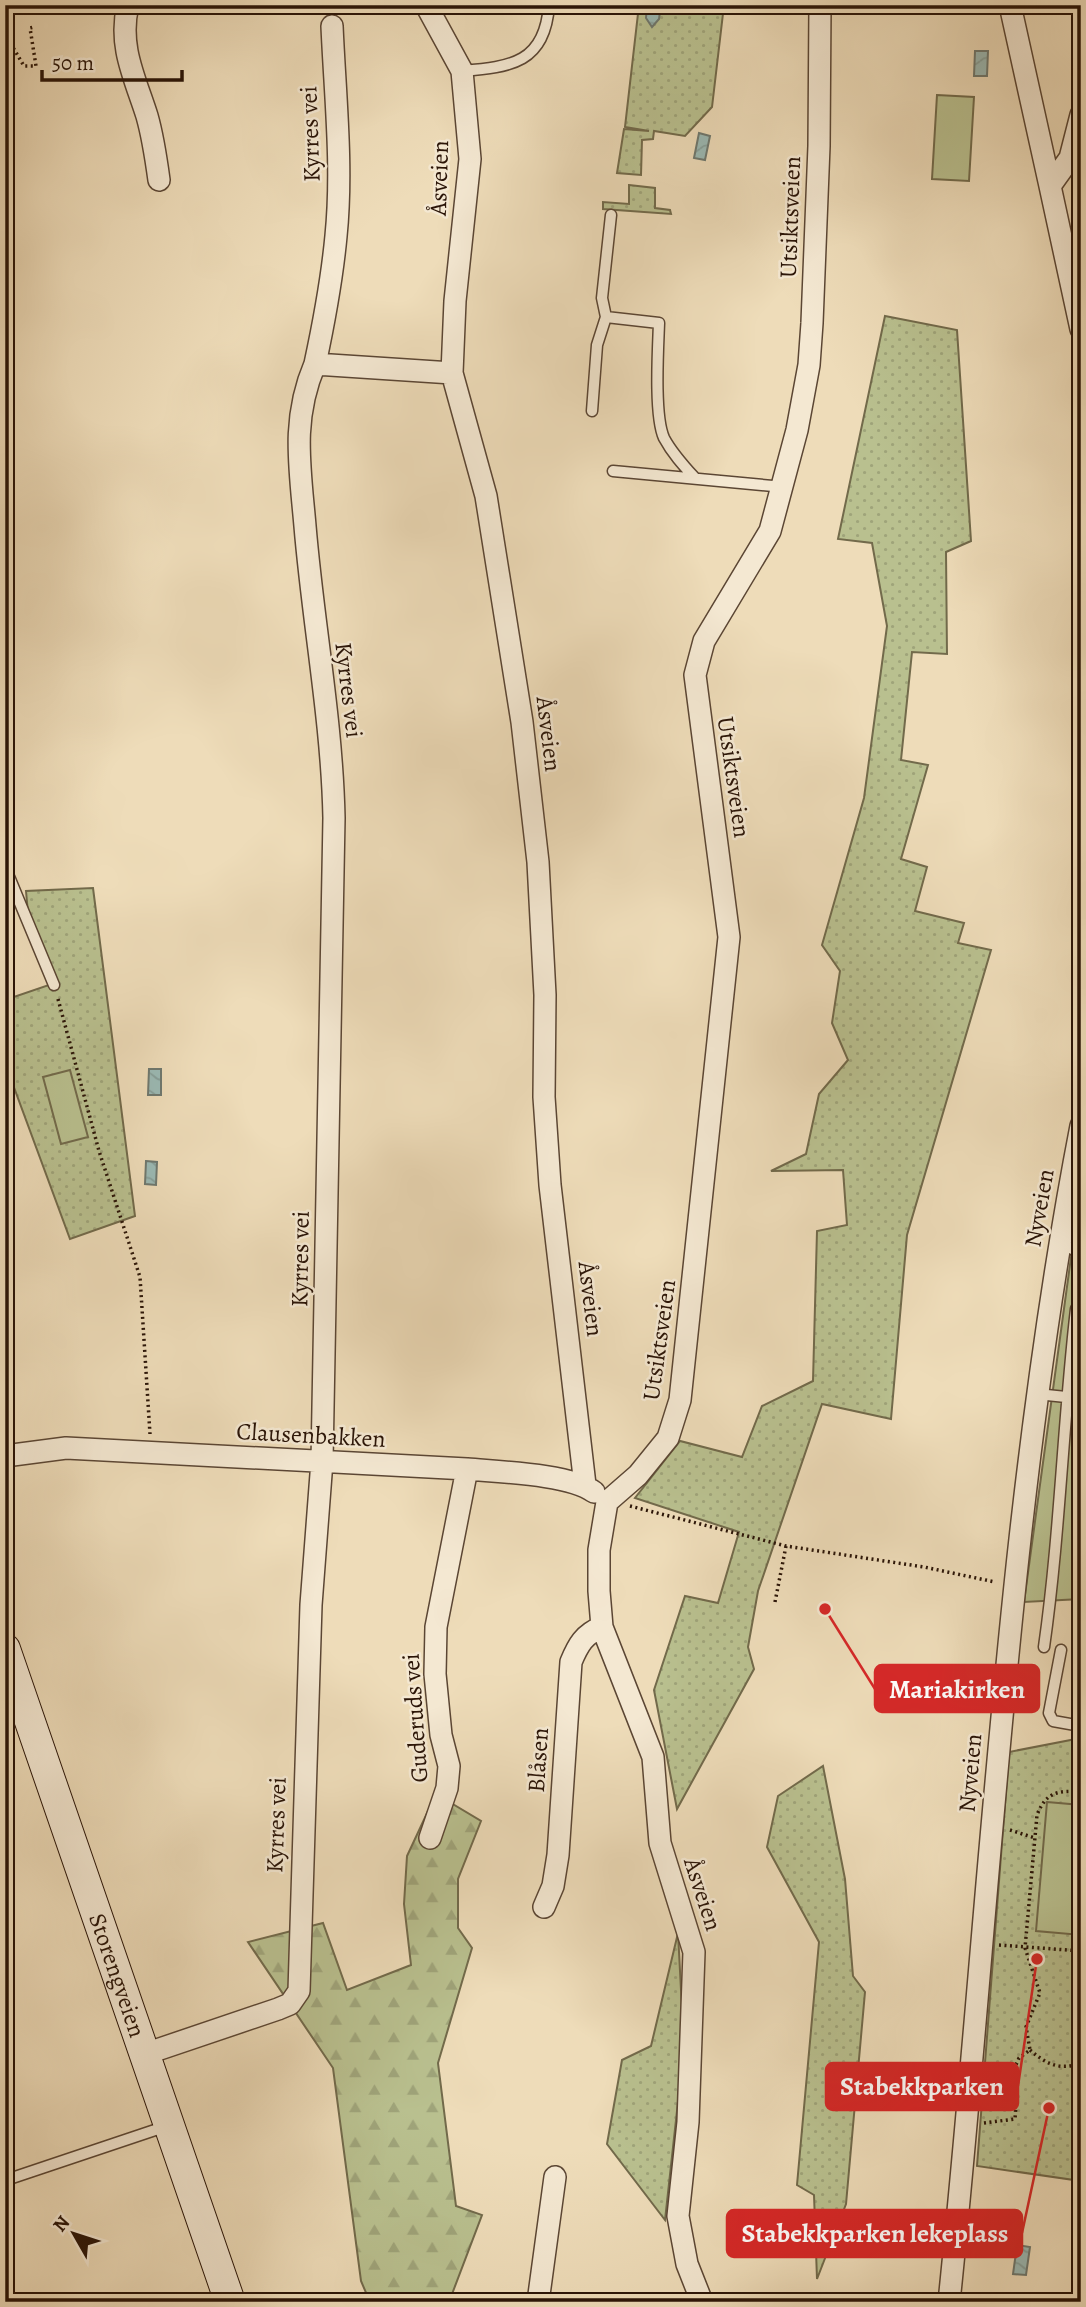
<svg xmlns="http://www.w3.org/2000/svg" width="1086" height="2307" viewBox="0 0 1086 2307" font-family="Alegreya,serif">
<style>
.grass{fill:url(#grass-dots);stroke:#726a4b;stroke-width:2}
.forest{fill:url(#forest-firs);stroke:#726a4b;stroke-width:2}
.garden{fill:#b9c08f;stroke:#726a4b;stroke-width:2}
.water{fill:url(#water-waves);stroke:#6e786f;stroke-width:2}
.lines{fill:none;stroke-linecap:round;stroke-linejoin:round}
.lane-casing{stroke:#5b4634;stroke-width:13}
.street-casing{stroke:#5b4634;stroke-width:24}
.secondary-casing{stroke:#2a1407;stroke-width:32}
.path{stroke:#2a1407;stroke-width:3.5;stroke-dasharray:2 3.5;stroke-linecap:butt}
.lane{stroke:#f4e8d2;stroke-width:10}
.street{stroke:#f4e8d2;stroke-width:21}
.secondary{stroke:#f4e8d2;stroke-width:30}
.labels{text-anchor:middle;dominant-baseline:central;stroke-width:5;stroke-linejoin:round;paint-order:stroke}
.street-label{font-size:24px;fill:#2a1407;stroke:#f4e8d2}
.leader{fill:none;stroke:#d62828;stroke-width:2.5}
.callout-dot{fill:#d62828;stroke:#f4e8d2;stroke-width:2.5}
.callout{fill:#d62828;stroke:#d62828;stroke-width:2.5}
.callout-label{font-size:26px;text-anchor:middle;font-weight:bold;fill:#fff}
</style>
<defs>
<pattern id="grass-dots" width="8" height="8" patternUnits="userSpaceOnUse" patternTransform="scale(1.75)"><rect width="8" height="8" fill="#b9c08f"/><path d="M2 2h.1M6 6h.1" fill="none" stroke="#9fa47a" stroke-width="1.8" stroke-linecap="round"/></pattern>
<pattern id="forest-firs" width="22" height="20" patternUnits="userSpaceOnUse" patternTransform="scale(1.75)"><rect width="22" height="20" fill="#b9c08f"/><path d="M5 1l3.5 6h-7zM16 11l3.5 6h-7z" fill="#9fa47a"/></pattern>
<pattern id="water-waves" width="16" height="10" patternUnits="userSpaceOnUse" patternTransform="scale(1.75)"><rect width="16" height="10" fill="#9bbab5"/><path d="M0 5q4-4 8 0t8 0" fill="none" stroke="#869f9a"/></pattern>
</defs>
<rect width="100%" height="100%" fill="#eedcb9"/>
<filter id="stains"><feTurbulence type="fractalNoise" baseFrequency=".00286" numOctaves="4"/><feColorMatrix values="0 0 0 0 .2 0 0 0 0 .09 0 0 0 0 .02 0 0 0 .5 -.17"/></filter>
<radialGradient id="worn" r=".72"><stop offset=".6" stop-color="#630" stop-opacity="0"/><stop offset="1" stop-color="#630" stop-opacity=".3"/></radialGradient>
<path class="grass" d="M639,5H724L712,107L685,136L654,131L653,139L642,140L641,175L617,173L624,129L649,131L625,127Z
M629,185L655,188V208L670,210L671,214L603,209V202L629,204Z
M885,316L957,330L971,541L946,552L947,654L912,652L901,760L928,765L901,859L927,867L915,911L964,923L958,943L991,950L907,1235L891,1419L822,1404L758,1591L748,1647L754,1669L677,1809L654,1690L685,1596L718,1603L739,1532L635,1498L680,1441L742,1457L762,1406L813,1381L817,1231L847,1225L843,1170L771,1171L806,1154L819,1094L848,1060L832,1023L840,971L822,945L864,798L887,626L872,543L838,539Z
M93,888L135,1216L70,1239L5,1063V1000L55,983L28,913L26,891Z
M1081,1738V2181L977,2166L1009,1752Z
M823,1766L845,1879L853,1976L865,1992L846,2204L817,2279L814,2195L797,2185L819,1942L767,1847L778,1796Z
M678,1933L684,2047L665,2220L607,2144L622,2060L651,2046Z"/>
<path class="forest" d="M436,1794L481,1821L458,1879V1928L472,1948L438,2063L456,2206L482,2215L449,2302H370L361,2281L333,2068L248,1942L323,1923L347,1990L411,1965L404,1904L407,1856Z"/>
<path class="garden" d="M937,95L974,97L969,181L932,179Z
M70,1070L88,1137L61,1144L43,1077Z
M1081,1184V1599L1024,1602Z
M1047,1802L1081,1805V1935L1036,1931Z"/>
<path class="water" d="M647,5H661L659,19L652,27L646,18Z
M975,51H988L987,76H974Z
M699,133L710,136L705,160L694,158Z
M149,1069H161V1095H148Z
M146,1161L157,1162L156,1185L145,1184Z
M1017,2245L1030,2247L1026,2275L1013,2274Z"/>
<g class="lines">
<g class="lane-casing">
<path id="lane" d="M462,71C511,67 545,63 549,5
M606,317L602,298L611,215
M592,411L597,345L606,317L659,323C658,350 654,416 664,438C672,453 683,465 694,477
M613,471L784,487
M5,867L54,985
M1060,1242L1081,1254
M1037,1394L1066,1397
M1044,1647C1060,1535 1063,1421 1076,1309L1081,1300
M1061,1650L1049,1713L1053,1721L1081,1726
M6,2180L167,2126"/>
</g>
<g class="street-casing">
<path id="street" d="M128,5C118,46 135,78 147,116C153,137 156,158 159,180
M426,5L462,71L470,159L455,301L452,373L486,496L522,722L538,862L545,995L544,1097L550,1185L585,1485
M1010,5L1050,186
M1081,115L1070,158L1050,186L1081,329
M315,364C324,322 332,279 336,236C343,167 335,95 332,26
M5,1456L66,1448L467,1469C499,1472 570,1474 594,1492
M430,1838L447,1788L449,1766L441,1735L435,1674L436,1627L467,1469
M544,1907L553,1886L558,1855L571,1662C578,1645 584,1634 602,1627
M145,2054L278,2009L290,2004L299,1991L311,1605L322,1461L334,818C332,720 313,623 305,526C300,467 291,420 315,364L452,373
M538,2302L555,2177
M702,2302L687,2264L678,2216L688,2122L694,1952L660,1843L653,1757L602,1627L599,1591V1550L607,1502L638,1475L668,1438L680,1400L729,937L695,675L704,641L770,531L797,430L809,365L812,323L819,146L820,5
M949,2302C990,1910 1006,1514 1081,1126"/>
</g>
<g class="secondary-casing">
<g id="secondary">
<path id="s1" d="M5,1649L230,2302"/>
</g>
</g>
<path class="path" d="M5,34L24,66H36L30,28L34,27
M58,999L99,1151L140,1277L150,1434
M630,1506L786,1546L924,1567L995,1582
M775,1602L786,1546
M1010,1830L1035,1838
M999,1945L1081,1951
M1030,2050C1046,2064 1060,2071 1081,2063
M984,2123L1015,2119L1017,2090L1011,2076L1019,2058L1030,2050L1026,2027L1040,1993L1025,1948L1037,1815C1046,1792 1058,1790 1081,1792"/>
<use href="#lane" class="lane"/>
<use href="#street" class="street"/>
<use href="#secondary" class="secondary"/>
</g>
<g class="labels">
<g class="street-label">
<text transform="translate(310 134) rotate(-92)">Kyrres vei</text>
<text transform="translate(439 178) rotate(-88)">Åsveien</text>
<text transform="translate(790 217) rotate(-88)">Utsiktsveien</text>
<text transform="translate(349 690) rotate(83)">Kyrres vei</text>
<text transform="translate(549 734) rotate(83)">Åsveien</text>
<text transform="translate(734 777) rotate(82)">Utsiktsveien</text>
<text transform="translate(1039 1208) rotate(-80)">Nyveien</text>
<text transform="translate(300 1259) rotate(-89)">Kyrres vei</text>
<text transform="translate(591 1299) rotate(83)">Åsveien</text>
<text transform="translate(659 1340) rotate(-82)">Utsiktsveien</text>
<text transform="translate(311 1435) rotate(3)">Clausenbakken</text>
<text transform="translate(415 1718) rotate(-94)">Guderuds vei</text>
<text transform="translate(538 1760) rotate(-86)">Blåsen</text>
<text transform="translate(970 1773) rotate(-85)">Nyveien</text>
<text transform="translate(276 1825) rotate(-88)">Kyrres vei</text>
<text transform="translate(703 1894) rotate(72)">Åsveien</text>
<text stroke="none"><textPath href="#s1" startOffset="345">Storengveien</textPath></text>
</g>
</g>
<path class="leader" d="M825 1609L875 1689M1037 1959L1018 2086M1049 2108L1022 2233"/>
<g class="callout-dot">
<circle cx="825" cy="1609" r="7"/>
<circle cx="1037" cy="1959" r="7"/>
<circle cx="1049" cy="2108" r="7"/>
</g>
<g class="callout">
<rect x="875" y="1665" width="164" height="47" rx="7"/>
<rect x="826" y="2063" width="192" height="47" rx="7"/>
<rect x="727" y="2210" width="295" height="47" rx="7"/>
</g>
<g class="callout-label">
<text x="957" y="1698">Mariakirken</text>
<text x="922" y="2095">Stabekkparken</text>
<text x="875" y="2242">Stabekkparken lekeplass</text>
</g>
<rect width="1086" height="2307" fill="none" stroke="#eedcb9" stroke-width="28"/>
<rect x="7" y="7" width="1072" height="2293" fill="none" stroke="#2a1407" stroke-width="3.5"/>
<rect x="14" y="14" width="1058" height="2279" fill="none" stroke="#2a1407" stroke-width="2"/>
<g transform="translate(74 2234) rotate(309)" stroke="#f4e8d2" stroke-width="5" paint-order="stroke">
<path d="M0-5L12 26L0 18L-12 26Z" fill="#2a1407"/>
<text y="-10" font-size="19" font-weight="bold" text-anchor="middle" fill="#2a1407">N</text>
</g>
<path d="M42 70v10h140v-10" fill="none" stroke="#2a1407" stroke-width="3.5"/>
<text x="52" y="70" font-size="21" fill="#2a1407" stroke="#f4e8d2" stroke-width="5" paint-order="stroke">50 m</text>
<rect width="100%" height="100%" filter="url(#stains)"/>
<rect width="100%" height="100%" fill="url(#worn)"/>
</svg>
